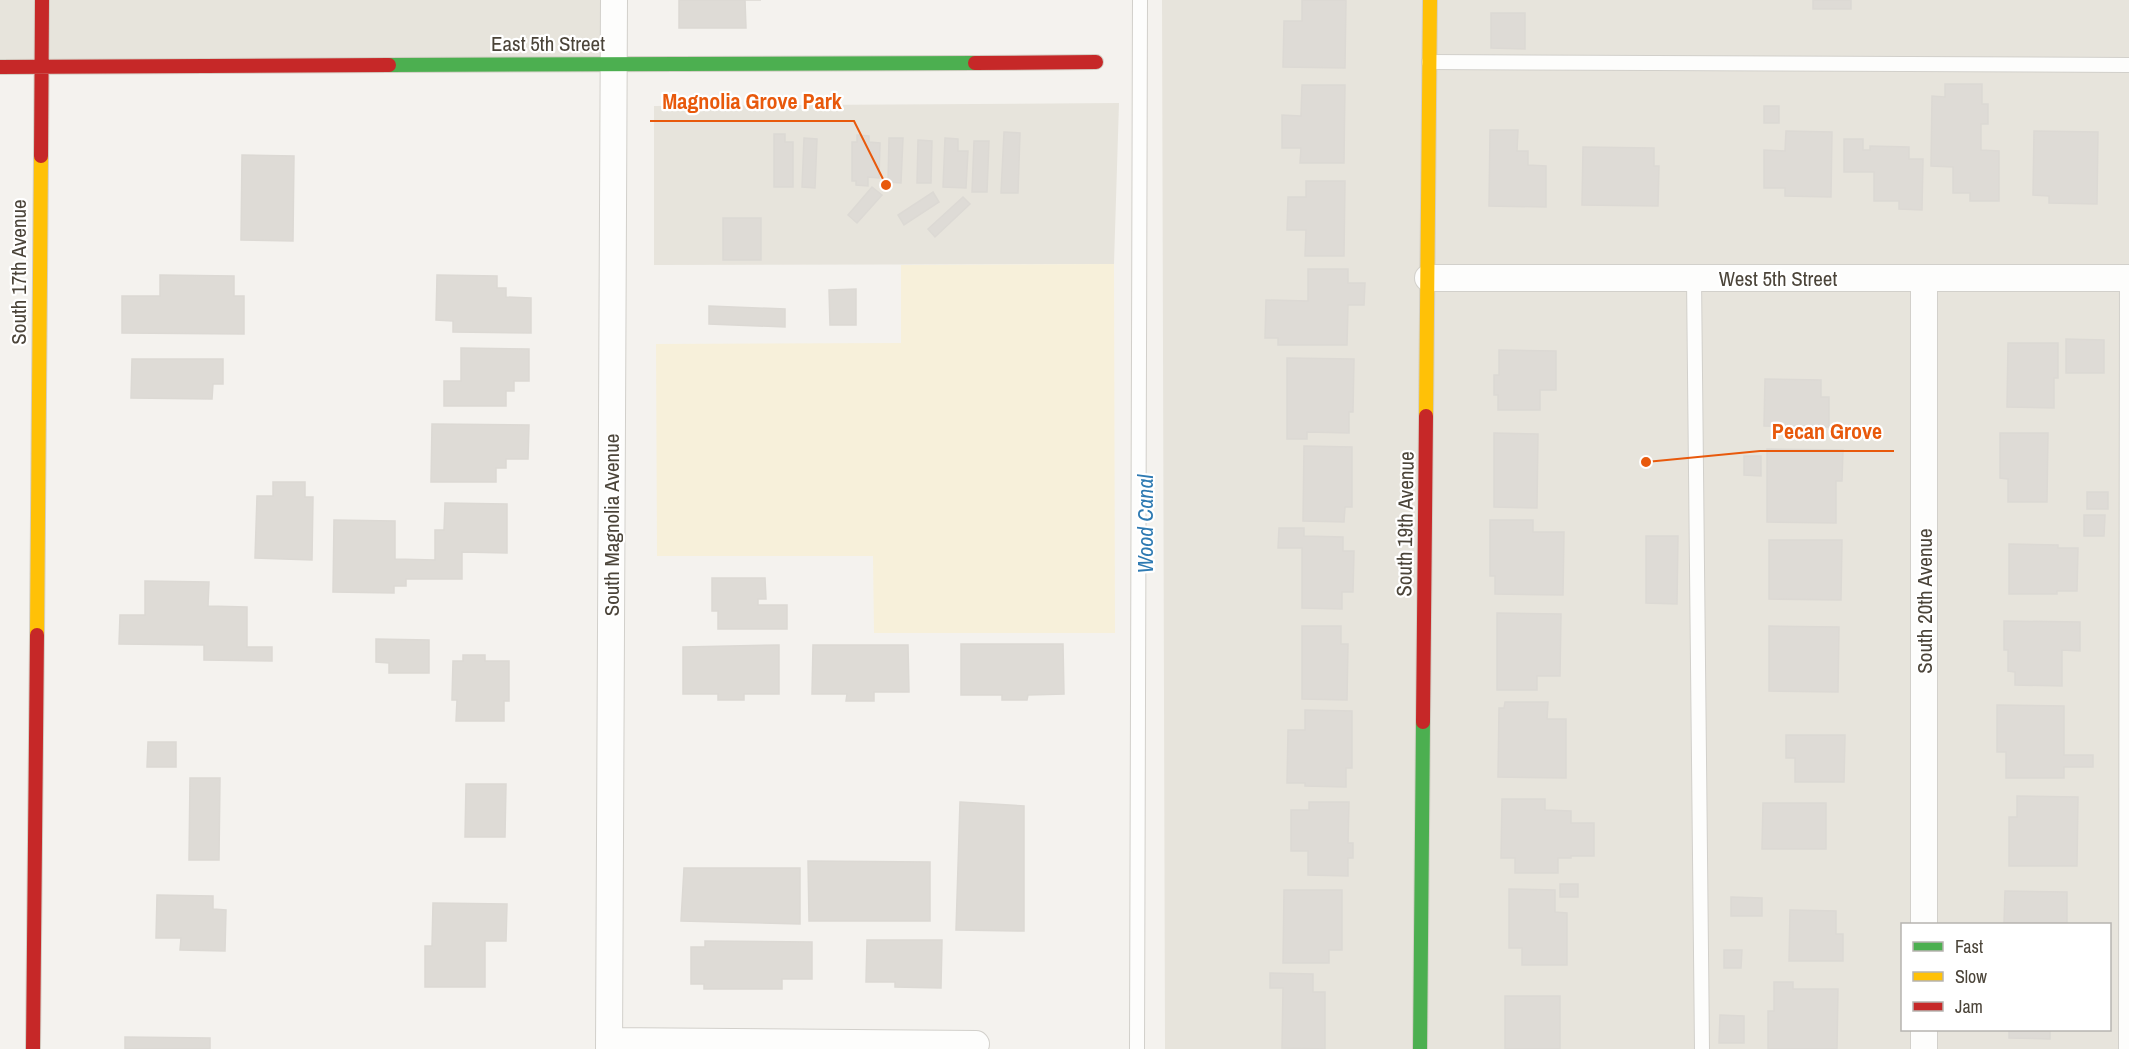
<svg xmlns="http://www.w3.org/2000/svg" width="2129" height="1049" viewBox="0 0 2129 1049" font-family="'Archivo Narrow',sans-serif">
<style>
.residential{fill:#e7e4dc;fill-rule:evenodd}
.sand{fill:#f7f0da}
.building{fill:#dedbd6;stroke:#dcd9d4;stroke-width:1.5}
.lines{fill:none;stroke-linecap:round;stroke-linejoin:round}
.lane-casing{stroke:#d2d0cb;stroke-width:16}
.street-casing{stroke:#d2d0cb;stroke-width:28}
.fast-casing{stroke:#d3cfc5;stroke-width:16}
.slow-casing{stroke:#d3cfc5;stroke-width:16}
.jam-casing{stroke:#d3cfc5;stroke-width:16}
.lane{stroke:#fdfdfc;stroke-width:14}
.street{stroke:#fdfdfc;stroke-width:26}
.fast{stroke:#4caf50;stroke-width:14}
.slow{stroke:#ffc107;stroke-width:14}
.jam{stroke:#c62828;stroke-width:14}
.labels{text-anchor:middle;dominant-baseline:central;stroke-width:4.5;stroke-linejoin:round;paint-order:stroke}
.street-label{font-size:21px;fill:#4b4439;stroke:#fff}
.water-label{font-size:22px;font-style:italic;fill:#2e7ab2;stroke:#fff}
.leader{fill:none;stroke:#e8590c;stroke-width:2}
.callout-dot{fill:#e8590c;stroke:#fff;stroke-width:2}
.callout-label{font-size:22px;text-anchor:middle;font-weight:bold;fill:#e8590c;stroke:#fff;stroke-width:4.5;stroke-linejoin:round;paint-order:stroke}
</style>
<rect width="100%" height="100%" fill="#f4f2ee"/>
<path class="residential" d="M0,0H613V63L0,69Z
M1162,0H2129V1049H1165ZM1902,924H2110V1030H1902Z
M1119,103L1114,264L654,265V106Z"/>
<path class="sand" d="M1114,264L1115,633H874L873,556H657L656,344L901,343V265Z"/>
<path class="building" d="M679,0H761H745L746,28H679Z
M1302,0H1346L1345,68L1283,67L1284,21H1302Z
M1813,0H1851V9H1813Z
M1491,13H1525V49L1491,48Z
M1945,84H1982V104H1988V124H1981V150L1999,151V201H1970V193H1953V167L1931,166L1932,96L1945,97Z
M1302,85H1345L1344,163H1300L1301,148H1282V115L1301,116Z
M1764,106H1779V123H1764Z
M1490,130H1518L1517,151H1528V165L1546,166V207L1489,206Z
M1786,131L1832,132L1831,197L1785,196V188H1764V150L1785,151Z
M2034,131L2098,132L2097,204L2049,203V196L2033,195Z
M1004,132L1020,133L1018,193H1001Z
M774,134H785V142H793V187H774Z
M857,135L869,136V142L880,143L879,178L868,177V186L856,185V181H852V142H857Z
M804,138L817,139L815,188L802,187Z
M889,138H903L901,183L888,182Z
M945,138L958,139V151H968L966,188L943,187Z
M1844,139H1863V150H1870V146L1909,147V159H1923L1922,210L1899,209V201H1874V172H1844Z
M918,140L932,141L931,183H917Z
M974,141H989L987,192H972Z
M1583,147L1654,148V166H1659L1658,206L1582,205Z
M242,155L294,156L293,241L241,240Z
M1306,181H1345L1344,256H1305L1306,230H1287L1288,197H1306Z
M872,187L882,195L857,223L848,215Z
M933,192L939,202L904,225L898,215Z
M963,197L970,204L935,237L928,229Z
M723,218H761V260H723Z
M1308,269H1348V283H1365L1364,305H1348L1347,345H1278V338H1265L1266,300L1308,301Z
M160,275L234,276V296H244V334L122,333V296H160Z
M437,275L497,276V288H506V297L531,298V333L453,332V321L436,320Z
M856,289V325H830L829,290Z
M709,306L785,309V327L709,324Z
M2066,339L2104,340V373H2066Z
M2008,343H2058V378H2054V408L2007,407Z
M461,348L529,349V381H514V391H506V406H444V381H461Z
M1499,350L1556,351V390H1540V410H1498V395H1494V375H1499Z
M1287,358L1354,359L1353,412H1349V433L1307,432V439H1287Z
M132,359H223V384H213L212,399L131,398Z
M1765,379L1821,380V397H1829V427L1764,426Z
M432,424L529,425L528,459H506V468H496V482H431Z
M1494,433L1538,434L1537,508L1494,507Z
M2000,433H2048L2047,502H2008V479L2000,478Z
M1304,446L1352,447V507H1345L1344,522L1303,521Z
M1767,449L1843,450L1842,481H1836V523L1767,522Z
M1744,456H1761V476L1744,475Z
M273,482H305V497H313L312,560L255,558L257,496H273Z
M2087,492H2108V509H2087Z
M445,503L507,504V553L462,552V579H406V586H394V593L333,592L334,520L395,521V559L435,560V530H444Z
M2084,515H2105L2104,536H2084Z
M1490,520H1533V532H1564L1563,595L1495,594V576H1490Z
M1279,528H1304V536L1343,537V551H1354L1353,592H1342V609L1302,608V548H1278Z
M1646,536H1678L1677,604L1646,603Z
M1769,540H1842L1841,600L1769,599Z
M2009,544L2058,545V548H2078L2077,591H2057V594H2009Z
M712,578H765L766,599H758V605H787V629H718V611H712Z
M145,581L209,582L208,606L247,607V647H272V661L204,660V645L119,644L120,615H145Z
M1497,613L1561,614L1560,676H1537V690H1497Z
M2004,621L2080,622V651L2062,650V686L2015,685V672L2008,671V650H2004Z
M1302,626H1341V644H1348L1347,700L1302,699Z
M1769,626L1839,627L1838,692L1769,691Z
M376,639L429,640V673H389V663L376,662Z
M961,644H1063L1064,694L1028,695L1027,700H1002V695H961Z
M779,645V694H744V700H718V694H683V647Z
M813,645H908L909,692H874V701H846L847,694H812Z
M463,655H485V661H509V701H504V721H456L457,700H452L453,661H463Z
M1505,702H1548L1547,719H1566V778L1498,777L1499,708H1504Z
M1997,705L2064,706V755H2093V767H2064V778H2006V752H1997Z
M1305,710L1352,711V768H1346V787L1305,786V783H1287L1288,730H1305Z
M1786,735H1845L1844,782H1795V758H1786Z
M148,742H176V767H147Z
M190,778H220L219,860H189Z
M466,784H506L505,837H465Z
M2017,796L2078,797L2077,866H2009V817H2017Z
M1502,799H1545V810L1571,811V823H1594V856H1571V858H1558V873H1515V858H1501Z
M960,802L1024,806V931L956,930Z
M1309,802H1349L1348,843H1353V858H1348V876L1308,875V851H1291V810H1309Z
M1763,803H1826V849H1762Z
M808,861L930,862V921H809Z
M684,868H800V924L681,921Z
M1560,884H1578V897H1560Z
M1509,889L1555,890V912L1567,913V965H1522V948H1509Z
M1284,890H1342V950H1329V963H1283Z
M2005,891L2067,892V924H2004Z
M157,895L213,896V909L226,910L225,951L180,950L181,938H156Z
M1731,897L1762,898V916H1731Z
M433,903L507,904L506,941H485V987H425V946H432Z
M1790,910L1836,911V934H1843V961H1789Z
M867,940H942L941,988L895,987V982H866Z
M705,941L812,942V979H782V989H704V984H691V947H705Z
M1724,950H1742L1741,968H1724Z
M1270,973L1313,974V992H1325V1049L1282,1048L1283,988H1270Z
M1774,982H1793V989H1838L1837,1049H1768V1011H1774Z
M1505,996H1560V1049H1505Z
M1720,1015L1744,1016V1043H1719Z
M2009,1030H2050V1039L2009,1038Z
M125,1037L210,1038V1049H125Z"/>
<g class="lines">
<g class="lane-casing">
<path id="lane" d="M1429,62L2129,65
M1694,278L1702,1049
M1137,1049L1140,0
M2126,1049L2127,278"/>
</g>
<g class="street-casing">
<path id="street" d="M1428,278H2129
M1924,278V924
M1924,1030V1049
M609,1041L976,1044
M609,1049L614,0"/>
</g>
<g class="fast-casing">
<path id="fast" d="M389,65L975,63
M1420,1049L1423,722"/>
</g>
<g class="slow-casing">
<path id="slow" d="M1426,416L1430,0
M37,635L41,156"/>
</g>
<g class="jam-casing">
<path id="jam" d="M975,63L1096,62
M0,67L389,65
M41,156L42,0
M1423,722L1426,416
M33,1049L37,635"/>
</g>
<use href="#lane" class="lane"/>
<use href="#street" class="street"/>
<use href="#fast" class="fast"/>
<use href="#slow" class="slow"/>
<use href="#jam" class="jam"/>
</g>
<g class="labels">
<g class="street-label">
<text x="548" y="43">East 5th Street</text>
<text transform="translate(18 272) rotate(-90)">South 17th Avenue</text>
<text x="1778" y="278">West 5th Street</text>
<text transform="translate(1405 524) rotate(-89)">South 19th Avenue</text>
<text transform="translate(611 525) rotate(-90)">South Magnolia Avenue</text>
<text transform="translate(1924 601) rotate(-90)">South 20th Avenue</text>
</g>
<g class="water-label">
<text transform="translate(1145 524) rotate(-90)">Wood Canal</text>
</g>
</g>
<path class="leader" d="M886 185L854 121H650M1646 462L1760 451H1894"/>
<g class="callout-dot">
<circle cx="886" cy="185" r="6"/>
<circle cx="1646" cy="462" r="6"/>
</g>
<g class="callout-label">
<text x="752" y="109">Magnolia Grove Park</text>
<text x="1827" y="439">Pecan Grove</text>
</g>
<rect x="1901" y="923" width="210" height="108" fill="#ffffff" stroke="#b7b4b0" stroke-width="1.5"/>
<rect x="1913" y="942" width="30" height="9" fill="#4caf50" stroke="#b7b4b0" stroke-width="1.5"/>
<text x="1955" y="953" font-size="18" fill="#4b4439">Fast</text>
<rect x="1913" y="972" width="30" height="9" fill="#ffc107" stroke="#b7b4b0" stroke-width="1.5"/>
<text x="1955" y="983" font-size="18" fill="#4b4439">Slow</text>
<rect x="1913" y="1002" width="30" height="9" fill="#c62828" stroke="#b7b4b0" stroke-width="1.5"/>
<text x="1955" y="1013" font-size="18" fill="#4b4439">Jam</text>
</svg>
